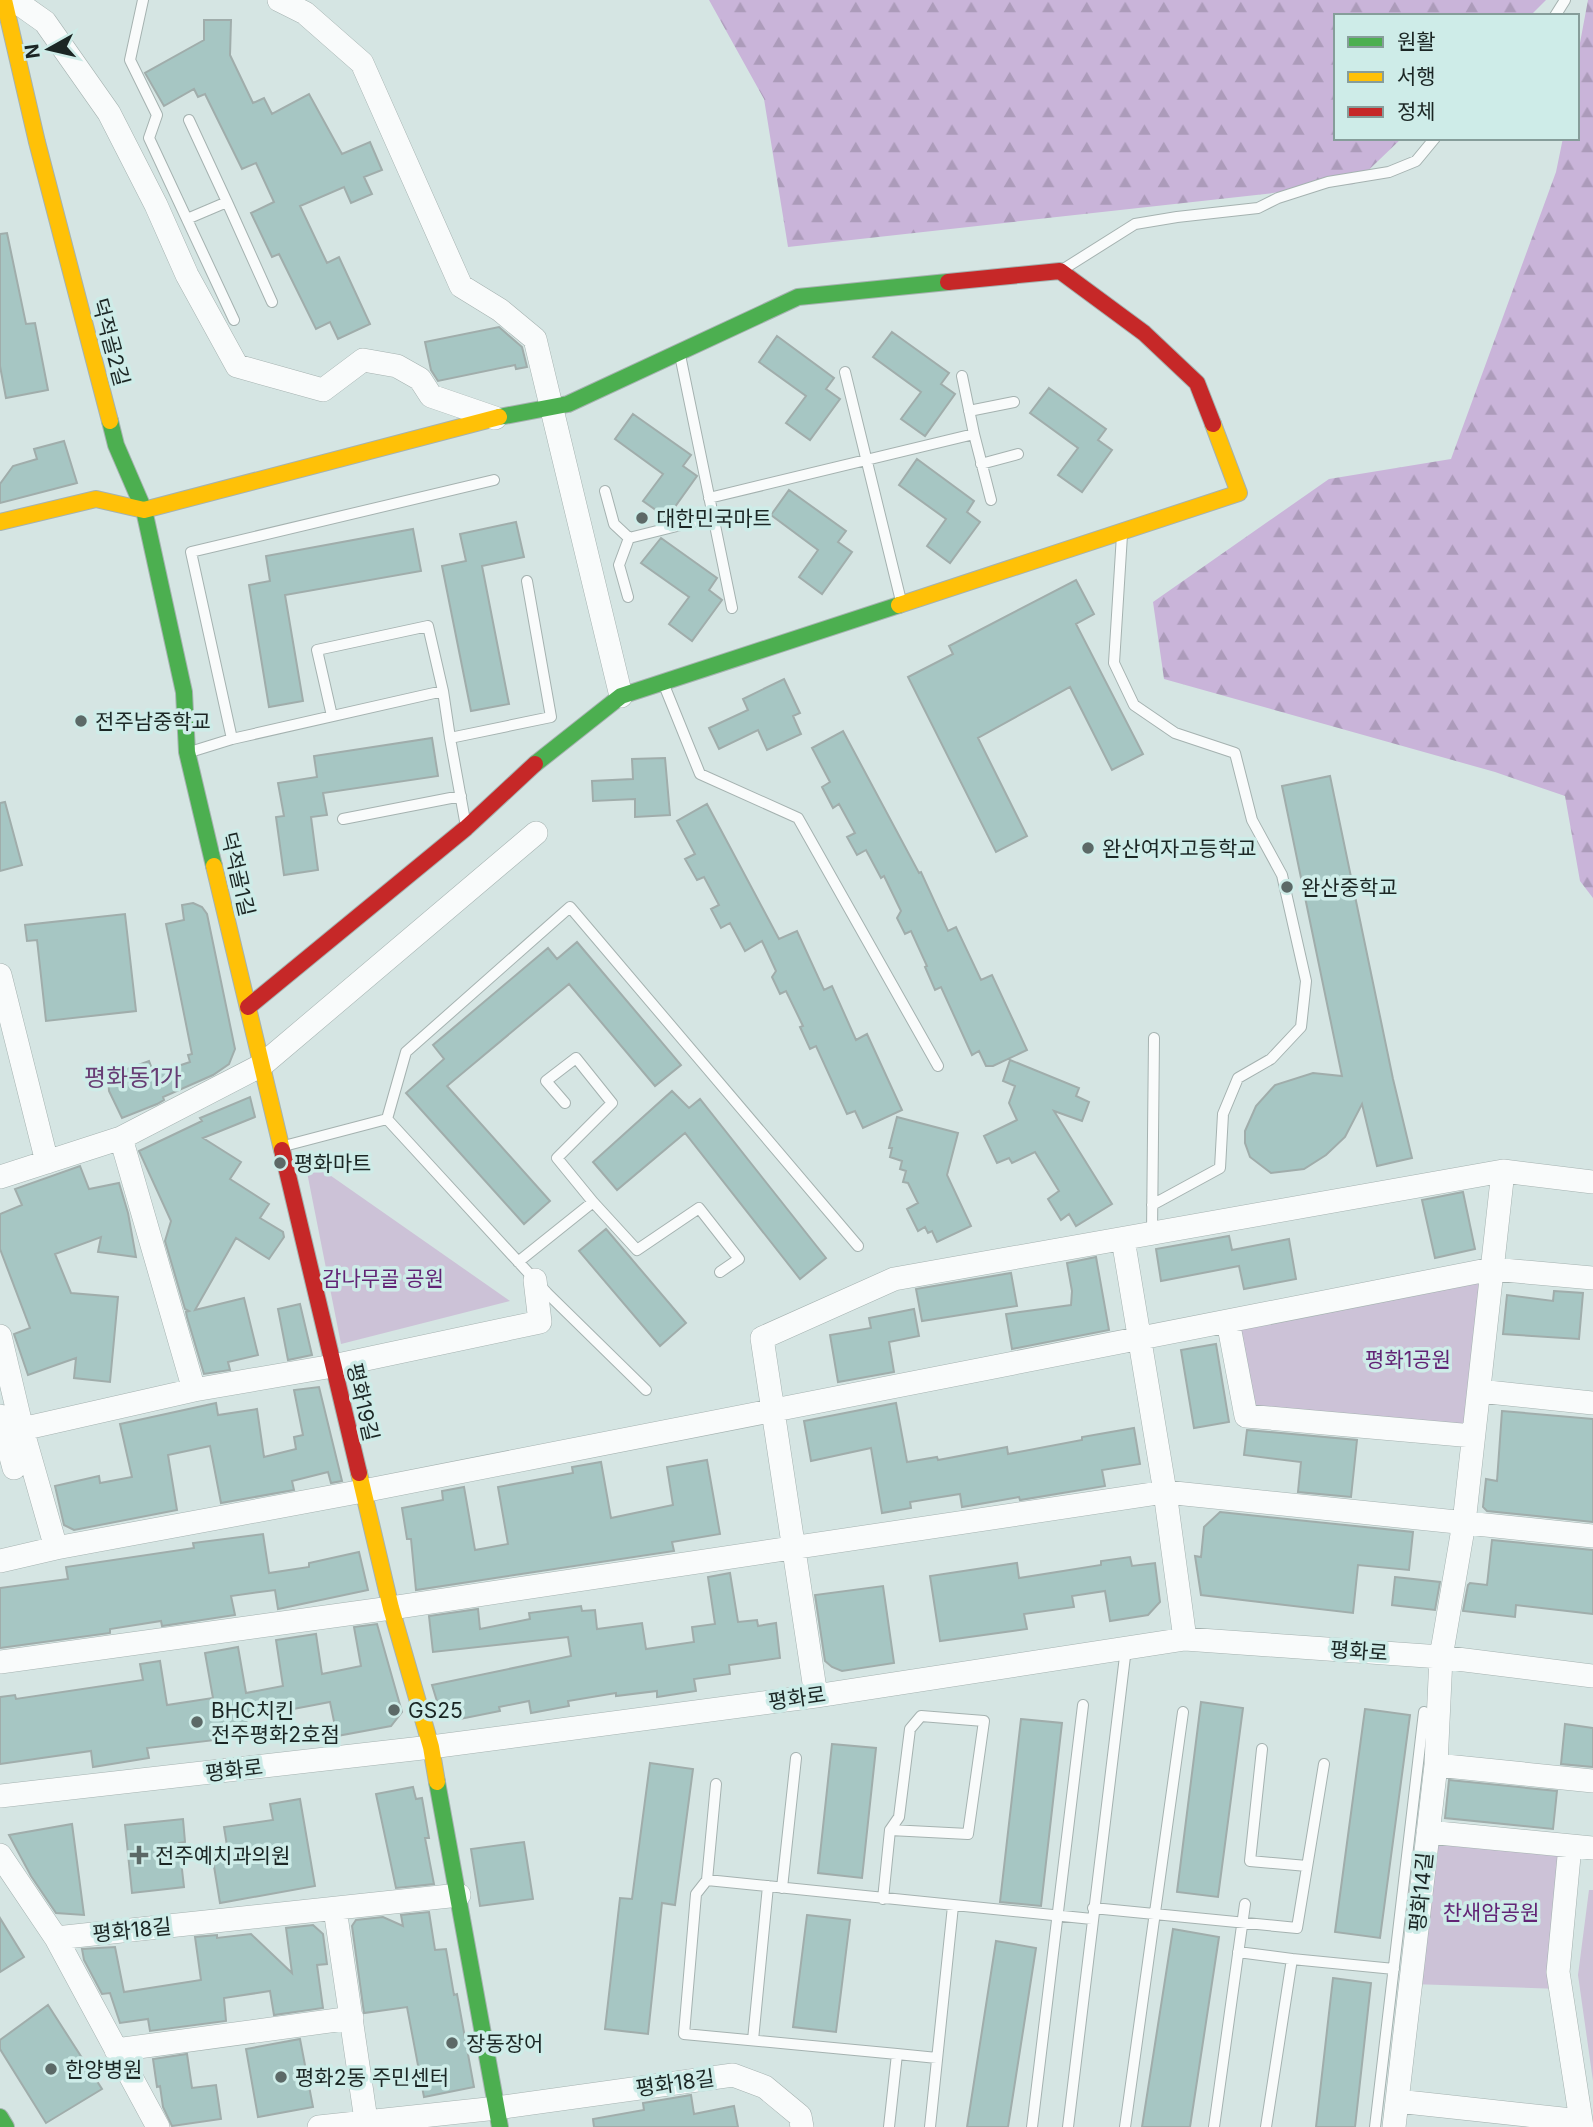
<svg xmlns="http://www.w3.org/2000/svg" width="1593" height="2127" viewBox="0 0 1593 2127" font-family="Inter,'Noto Sans KR',sans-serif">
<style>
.forest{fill:url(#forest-firs)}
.park{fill:#ccc2d7}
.building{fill:#a6c6c3;stroke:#a0adab;stroke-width:2}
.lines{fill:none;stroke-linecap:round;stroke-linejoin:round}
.lane-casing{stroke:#a5b2b0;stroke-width:12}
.street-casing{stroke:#a5b2b0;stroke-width:24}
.fast-casing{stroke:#a5b2b0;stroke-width:18}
.slow-casing{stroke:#a5b2b0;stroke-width:18}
.jam-casing{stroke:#a5b2b0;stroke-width:18}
.lane{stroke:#f9fbfb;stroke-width:10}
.street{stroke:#f9fbfb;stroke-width:23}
.fast{stroke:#4caf50;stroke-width:16}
.slow{stroke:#ffc107;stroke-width:16}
.jam{stroke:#c62828;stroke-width:16}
.poi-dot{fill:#5c6967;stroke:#ceece8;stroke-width:2.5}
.labels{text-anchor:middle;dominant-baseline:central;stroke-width:7;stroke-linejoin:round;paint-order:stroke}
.street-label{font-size:21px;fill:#1b2624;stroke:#ceece8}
.poi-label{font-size:21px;fill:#1b2624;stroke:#ceece8;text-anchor:start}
.park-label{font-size:21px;fill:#622475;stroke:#ceece8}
.quarter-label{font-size:24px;fill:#673d74;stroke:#ceece8}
</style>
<defs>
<pattern id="forest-firs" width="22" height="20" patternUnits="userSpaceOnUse" patternTransform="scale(1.75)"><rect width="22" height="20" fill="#c9b4d9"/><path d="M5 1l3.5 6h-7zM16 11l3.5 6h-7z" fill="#ac9bba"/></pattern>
</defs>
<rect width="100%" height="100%" fill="#d5e5e3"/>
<path class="forest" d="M709,0H1546L1530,16H1336V138H1402L1354,184L788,247L764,99Z
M1588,0H1593V898L1580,881L1565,796L1495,772L1164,679L1153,602L1329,479L1451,459L1556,172L1563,138H1577V59Z"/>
<path class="park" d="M304,1157L510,1301L341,1344Z
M1492,1269L1473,1436L1246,1416L1228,1321Z
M1428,1832L1570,1846L1560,1989L1411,1984Z
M1589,1890H1593V2081L1578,1975Z"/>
<path class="building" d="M204,20H231L230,55L253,103L264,98L272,114L309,94L342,154L370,142L382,170L364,177L372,194L351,203L344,187L300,206L327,263L339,257L370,324L338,339L330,322L316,329L279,254L272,257L251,213L274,202L256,163L242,169L205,94L198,97L194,89L164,106L145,73L204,40Z
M7,233L26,324L35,323L48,390L6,398L0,366V234Z
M499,327L522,347L527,367L516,369L515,365L438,381L431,370L425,342Z
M892,332L949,373L941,384L955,394L925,436L901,419L921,392L873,357Z
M777,336L834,378L826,389L840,399L810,440L786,423L806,396L759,362Z
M1049,388L1106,429L1098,440L1112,450L1082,492L1058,475L1078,448L1030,413Z
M633,414L691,455L683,466L697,476L667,518L643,501L663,474L615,439Z
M64,441L77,483L0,503V484L13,466L37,459L34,449Z
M917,459L974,501L967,512L980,522L950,563L927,546L946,519L899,485Z
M789,490L846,531L838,542L852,552L822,594L799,577L818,550L771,515Z
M516,522L524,557L482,566L509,704L471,711L442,566L466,561L460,534Z
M413,529L421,571L285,595L303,701L269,707L249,585L270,581L266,556Z
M661,538L717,578L709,590L722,600L692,641L669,624L689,597L641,563Z
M1076,580L1094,614L1076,624L1143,754L1112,770L1070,687L978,738L1027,836L996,852L908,677L953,654L949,646Z
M784,679L800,713L793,716L801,734L767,750L758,730L719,749L709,728L748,710L743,699Z
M843,731L919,873L921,872L948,931L956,927L981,980L992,975L1027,1050L993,1066H986L979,1051L972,1055L941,987L935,990L925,967L927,966L911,931L905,934L897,918L901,911L884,876L881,878L866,850L857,855L847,837L855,833L839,804L833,808L822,787L830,782L812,748Z
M432,738L438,776L323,793L327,815L311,817L318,870L284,875L276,817L284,816L278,783L317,777L314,756Z
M665,758L670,815L635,817V799L593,801L592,781L633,779L632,759Z
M1330,776L1393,1079L1412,1158L1377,1166L1362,1104L1345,1137L1326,1155L1304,1169L1271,1173L1250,1157L1245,1143V1131L1256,1106L1275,1085L1313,1073L1342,1076L1282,786Z
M5,802L22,865L0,871V803Z
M707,804L779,939L797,931L824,990L832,986L856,1040L867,1034L902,1110L863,1128L855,1111L847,1114L816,1046L810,1049L800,1027L803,1026L786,991L780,994L772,977L776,971L762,941L745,951L730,923L721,928L711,909L719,905L704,877L697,880L685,859L695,854L677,821Z
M193,903L202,907L207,914L235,1049L229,1064L213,1075L163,1097L164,1100L157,1104L122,1118L109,1091L108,1076L149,1061L154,1074L190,1062L188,1055L192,1054L166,924L184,920L182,905Z
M125,914L136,1011L46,1021L37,940L27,941L25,925Z
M577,942L681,1065L655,1086L569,984L447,1086L550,1201L524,1224L406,1093L444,1059L433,1045L548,948L557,959Z
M1010,1060L1079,1088L1076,1096L1089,1102L1082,1121L1054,1111L1112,1204L1076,1226L1069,1214L1061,1220L1048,1199L1059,1191L1035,1152L1012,1163L1009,1158L997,1163L984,1136L1017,1120L1009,1103L1015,1086L1003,1081Z
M672,1091L689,1108L700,1099L826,1258L800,1279L685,1133L617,1190L593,1162Z
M250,1097L255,1117L203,1138L241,1162L230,1179L269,1204L260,1218L283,1232L284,1237L269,1259L236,1238L195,1310L244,1298L258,1355L228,1362L230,1370L204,1374L187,1317L186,1312L189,1311L185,1309L165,1241L171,1221L139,1151L202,1121L200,1118Z
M897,1117L958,1133L947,1175L971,1226L937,1242L932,1231L928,1233L925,1227L918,1231L907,1209L918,1203L908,1183L903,1182L906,1171L900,1169L902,1161L890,1157L892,1148H889Z
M80,1166L89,1189L119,1183L128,1213L136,1257L98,1252L101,1237L55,1254L71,1293L118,1297L110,1382L74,1378L76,1358L28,1375L14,1334L30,1328L0,1249V1214L22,1205L15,1189Z
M1463,1192L1475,1249L1435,1258L1422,1200Z
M606,1229L686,1323L660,1346L579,1251Z
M1229,1236L1232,1250L1289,1239L1296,1279L1244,1289L1239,1266L1161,1281L1156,1249Z
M1096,1257L1109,1330L1012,1349L1006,1314L1071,1305L1072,1291L1067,1263Z
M1011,1273L1017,1306L922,1321L916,1289Z
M1554,1291L1583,1293L1579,1339L1503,1334L1507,1295L1553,1301Z
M300,1304L312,1355L288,1360L278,1309Z
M914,1309L919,1336L889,1342L894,1372L838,1382L830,1335L871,1328L869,1318Z
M1216,1344L1229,1422L1194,1428L1181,1350Z
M319,1387L342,1481L331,1483L328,1472L292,1481L294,1490L221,1503L210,1446L168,1455L177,1510L74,1530L64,1525L55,1486L99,1476L100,1483L132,1477L120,1424L216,1403L218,1415L257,1409L264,1457L296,1449L294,1437L303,1435L294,1390Z
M896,1403L907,1462L937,1457L938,1460L1007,1447L1008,1454L1082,1440V1437L1134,1428L1140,1464L1102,1470L1105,1486L1020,1500L1019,1497L962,1507L960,1494L910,1502L911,1508L882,1513L871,1448L811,1461L804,1421Z
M1502,1411L1593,1419V1522L1487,1511L1483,1507L1486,1479L1497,1481Z
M1247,1430L1357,1440L1351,1497L1298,1492L1301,1462L1244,1455Z
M707,1460L720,1534L672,1542L674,1551L416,1590L411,1539H407L402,1508L443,1500L442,1491L464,1487L475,1550L508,1544L498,1487L573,1473L572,1467L601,1462L611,1518L673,1505L667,1467Z
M1220,1512L1413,1532L1409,1570L1358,1565L1353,1613L1201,1595L1195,1556L1201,1557L1204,1527Z
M263,1534L269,1573L309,1567V1563L359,1552L368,1590L278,1609L275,1590L231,1596L235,1615L162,1626L161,1621L110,1629V1633L0,1648V1588L68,1579L66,1567L194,1548L193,1543Z
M1492,1540L1593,1550V1614L1516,1605L1515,1617L1463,1611L1468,1585L1470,1583L1487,1585Z
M1130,1557L1132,1566L1155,1563L1160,1602L1148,1615L1110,1621L1105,1591L1072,1596L1074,1607L1024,1614L1027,1629L940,1641L930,1576L1017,1563L1019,1578L1101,1565V1561Z
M730,1573L738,1622L757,1620L758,1626L776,1623L780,1658L729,1665L730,1674L694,1679L696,1691L657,1697V1691L616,1696V1693L568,1701L569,1706L531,1713L529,1701L499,1707L500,1711L460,1719L440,1711L432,1685L571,1656L568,1637L433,1652L429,1616L478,1609L480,1629L530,1619L529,1613L581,1606L582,1611L595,1610L597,1629L642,1623L646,1649L694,1642L692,1627L715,1624L708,1577Z
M1395,1577L1440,1582L1435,1610L1392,1605Z
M883,1586L894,1663L842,1671L832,1667L825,1661L815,1595Z
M377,1624L402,1712L391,1726L337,1736L330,1702L246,1718L249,1736L147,1748L149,1758L93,1767L91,1751L0,1764V1697L15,1695L16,1699L143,1680L140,1664L160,1661L167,1705L213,1698L205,1653L238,1647L246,1693L283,1686L276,1640L316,1634L322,1674L361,1666L354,1627Z
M1201,1702L1243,1708L1218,1897L1177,1892Z
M1365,1709L1410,1715L1380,1938L1335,1932Z
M1021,1719L1062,1723L1041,1906L1000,1902Z
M1565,1724L1593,1728V1767L1561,1764Z
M832,1744L876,1748L862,1878L818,1873Z
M650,1763L693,1769L675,1905L662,1903L648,2034L605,2029L620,1898L632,1899Z
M1449,1780L1557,1791L1553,1829L1445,1818Z
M413,1787L416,1799L422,1798L429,1838H425L434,1884L396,1888L376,1794Z
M300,1799L315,1886L220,1903L212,1854L228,1852L224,1827L273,1820L270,1804Z
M183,1819L185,1842L179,1843L184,1887L132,1893L125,1825Z
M72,1824L84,1915L56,1913L31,1876L9,1835Z
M524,1842L533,1899L480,1906L471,1849Z
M429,1912L435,1950L446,1949L454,1995L457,1994L474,2087L424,2097L407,2007L364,2013L352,1926L356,1920L383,1917L403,1926L401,1915Z
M807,1915L850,1920L836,2032L793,2027Z
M0,1918L24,1957L0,1972Z
M313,1925L323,1934L327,1964L317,1965L323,2008L274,2015L270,1991L224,1998L226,2021L150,2031L148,2019L120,2023L110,1993L102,1994L84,1960L82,1949L115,1947L124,1992L201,1980L195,1937L217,1935V1938L251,1934L292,1973L286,1928Z
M1173,1929L1219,1937L1190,2127H1142Z
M996,1941L1036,1948L1008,2127H967Z
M1333,1978L1371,1983L1355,2127H1316Z
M48,2005L102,2089L46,2123L0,2049V2040Z
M300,2039L313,2107L258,2117L246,2049Z
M187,2054L192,2088L216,2085L221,2119L172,2126L163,2107L160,2086L157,2087L153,2059Z
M691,2095L694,2114L734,2106L738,2127H594L593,2119L644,2110L643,2103Z"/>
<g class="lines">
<g class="lane-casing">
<path id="lane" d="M143,0L130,60L157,115L149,138L234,320
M1555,16L1565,0
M189,120L227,202
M187,219L227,202L272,302
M1062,270L1135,224L1177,217L1258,208L1278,198L1328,182L1389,172L1416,161L1435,138
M680,355L732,608
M845,372L901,601
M962,376L974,434
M969,411L1014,402
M981,464L1018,454
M605,491L614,524L629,538
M709,498L974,434L991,500
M1122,535L1114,663L1134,705L1175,733L1235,753L1252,820L1282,875L1306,981L1301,1027L1271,1059L1238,1078L1223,1114L1220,1168L1152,1205
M628,597L619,565L629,538L713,517
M664,685L700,774L798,818L938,1066
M332,716L317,650L428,626L443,691
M450,738L465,821
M232,739L191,552L494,480
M190,752L232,739L443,691L450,738L551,717L527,581
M343,819L461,796
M565,1103L546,1081L576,1058L612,1103L557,1158L593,1202
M387,1119L547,1293L646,1390
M284,1146L387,1119L406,1052L570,907L858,1246
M1152,1233L1154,1038
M518,1262L593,1202L637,1250L699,1208L739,1259L720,1272
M1262,1749L1250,1861L1307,1866
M716,1784L707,1880L696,1894L684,2034L897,2054L889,2127
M707,1880L1092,1919
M782,1888L796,1758
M883,1899L890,1830L899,1817L910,1729L921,1716L984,1721L968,1834L890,1830
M1093,1908L1297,1928L1324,1764
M1238,1952L1292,1959
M753,2040L768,1886
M897,2054L937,2058
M930,2127L953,1906
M1032,2127L1083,1705
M1068,2127L1126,1648
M1125,2127L1183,1712
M1214,2127L1245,1904
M1266,2127L1292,1959L1394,1969
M1375,2127L1424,1712"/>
</g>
<g class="street-casing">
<path id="street" d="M14,0L45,22L109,113L156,205L187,275L237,366L323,390L363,360L397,366L420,379L431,396L495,418
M279,0L305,13L362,63L461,286L500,310L535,339L621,696
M0,975L47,1162
M121,1138L194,1390
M0,1177L121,1138L262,1065L536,833
M1123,1239L1165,1492L1185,1639
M1228,1321L1246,1416L1473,1436
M0,1336L22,1429L56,1548
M1479,1391L1593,1403
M0,1416L14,1468
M22,1429L194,1390L333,1366L540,1322L535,1280
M0,1561L56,1548L363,1491L1492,1269L1593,1278
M0,1662L391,1608L1165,1492L1593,1536
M816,1696L762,1338L894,1279L1503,1171L1593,1182
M1436,1765L1593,1781
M0,1796L431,1747L816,1696L1185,1639L1441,1657L1593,1676
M1428,1832L1593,1848
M1570,1846L1558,1972L1582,2127
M0,1855L56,1938L158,2127
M335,1909L367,2127
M56,1938L459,1895
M116,2050L352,2018
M1397,2101L1581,2121
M319,2127L497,2108L733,2075L765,2087L800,2116L802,2127
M1394,2127L1436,1765L1441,1657L1464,1523L1503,1171"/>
</g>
<g class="fast-casing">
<path id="fast" d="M499,417L568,404L798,297L948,282
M110,421L116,445L144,510L184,692L187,752L214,866
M535,764L621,696L899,605
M437,1782L500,2127
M0,2117L6,2127"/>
</g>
<g class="slow-casing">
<path id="slow" d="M4,0L37,142L110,421
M0,522L96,499L144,510L499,417
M899,605L1239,493L1213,424
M214,866L282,1150
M359,1473L391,1608L431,1747L437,1782"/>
</g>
<g class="jam-casing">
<path id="jam" d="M948,282L1060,271L1144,333L1197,383L1213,424
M248,1007L466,828L535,764
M282,1150L359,1473"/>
</g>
<use href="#lane" class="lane"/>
<use href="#street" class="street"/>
<use href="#fast" class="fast"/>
<use href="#slow" class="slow"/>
<use href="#jam" class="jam"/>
</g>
<g class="poi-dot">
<circle cx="642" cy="518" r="7"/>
<circle cx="81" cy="721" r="7"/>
<circle cx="1088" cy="848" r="7"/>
<circle cx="1287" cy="887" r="7"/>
<circle cx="280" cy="1163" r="7"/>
<circle cx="394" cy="1710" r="7"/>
<circle cx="197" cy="1722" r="7"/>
<path d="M135.5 1844.5h7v7h7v7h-7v7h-7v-7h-7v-7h7z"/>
<circle cx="452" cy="2043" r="7"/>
<circle cx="51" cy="2069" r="7"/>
<circle cx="281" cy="2077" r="7"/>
</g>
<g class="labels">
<g class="street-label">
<text transform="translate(111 342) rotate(75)">덕적골2길</text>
<text transform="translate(238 874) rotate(77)">덕적골1길</text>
<text transform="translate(363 1402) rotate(77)">평화19길</text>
<text transform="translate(1359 1651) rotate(4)">평화로</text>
<text transform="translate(797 1698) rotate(-8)">평화로</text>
<text transform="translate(234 1770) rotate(-7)">평화로</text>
<text transform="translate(1421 1892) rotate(-84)">평화14길</text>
<text transform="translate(132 1930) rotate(-6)">평화18길</text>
<text transform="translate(675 2083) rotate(-8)">평화18길</text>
</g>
<g class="poi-label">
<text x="656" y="518">대한민국마트</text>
<text x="95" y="721">전주남중학교</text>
<text x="1102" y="848">완산여자고등학교</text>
<text x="1301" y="887">완산중학교</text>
<text x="294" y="1163">평화마트</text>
<text x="211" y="1710">BHC치킨<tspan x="211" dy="24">전주평화2호점</tspan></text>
<text x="408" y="1710">GS25</text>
<text x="155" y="1855">전주예치과의원</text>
<text x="466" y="2043">장동장어</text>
<text x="65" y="2069">한양병원</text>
<text x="295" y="2077">평화2동 주민센터</text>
</g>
<g class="park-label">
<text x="383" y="1278">감나무골 공원</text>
<text x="1408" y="1359">평화1공원</text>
<text x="1491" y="1912">찬새암공원</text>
</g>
<g class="quarter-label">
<text x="133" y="1077">평화동1가</text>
</g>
</g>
<rect x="1334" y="14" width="245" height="126" fill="#ceece8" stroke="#869d9a" stroke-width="2"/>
<rect x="1348" y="37" width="35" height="10" fill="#4caf50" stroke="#869d9a" stroke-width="2"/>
<text x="1397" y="49" font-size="21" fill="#1b2624">원활</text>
<rect x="1348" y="72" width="35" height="10" fill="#ffc107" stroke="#869d9a" stroke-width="2"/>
<text x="1397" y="84" font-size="21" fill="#1b2624">서행</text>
<rect x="1348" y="107" width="35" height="10" fill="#c62828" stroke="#869d9a" stroke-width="2"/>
<text x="1397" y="119" font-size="21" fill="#1b2624">정체</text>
<g transform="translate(49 49) rotate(262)" stroke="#ceece8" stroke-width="5" paint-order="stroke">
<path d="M0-5L12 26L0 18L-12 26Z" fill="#1b2624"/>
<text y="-10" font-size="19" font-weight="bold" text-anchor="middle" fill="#1b2624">N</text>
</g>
</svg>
